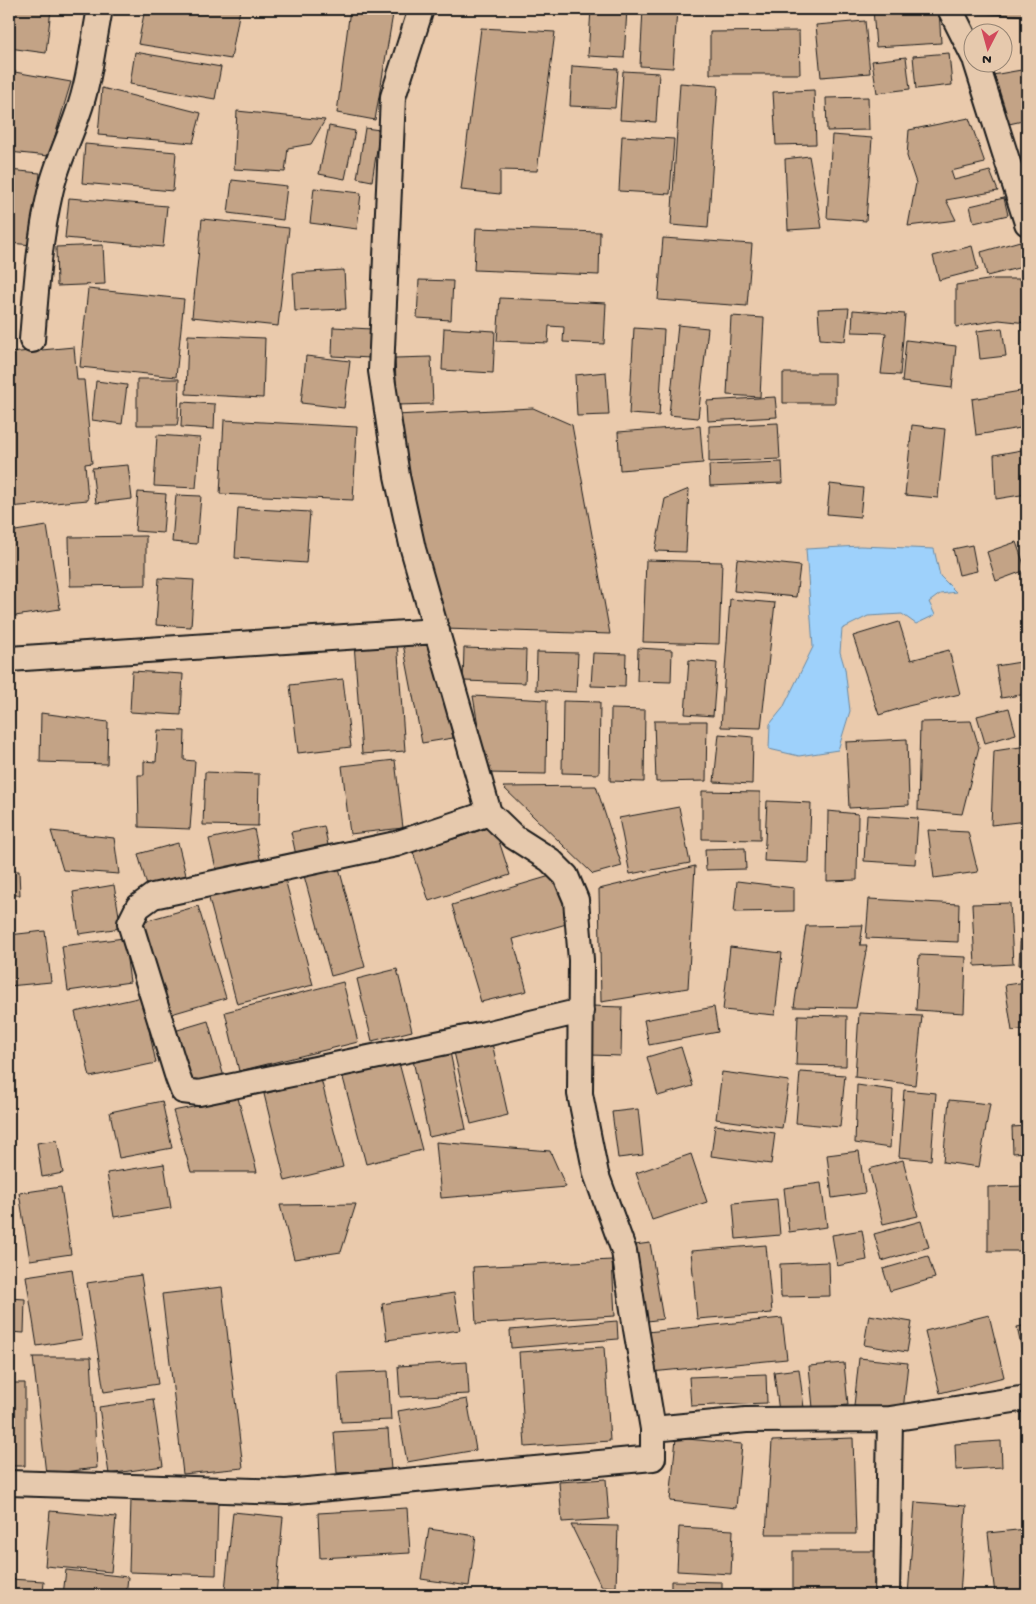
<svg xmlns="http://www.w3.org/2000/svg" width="1036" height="1604" viewBox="0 0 1036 1604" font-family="'Gochi Hand',sans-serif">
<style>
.water{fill:#9ed1fb;stroke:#6a89a2}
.building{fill:#c3a386;stroke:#1c1c1c}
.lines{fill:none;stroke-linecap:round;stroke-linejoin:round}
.street-casing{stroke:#1c1c1c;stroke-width:28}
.street{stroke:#e6c9ad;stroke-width:24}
</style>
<rect width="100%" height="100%" fill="#eacaac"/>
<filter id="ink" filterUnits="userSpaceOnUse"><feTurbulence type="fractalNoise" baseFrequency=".02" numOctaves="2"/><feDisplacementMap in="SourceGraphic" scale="10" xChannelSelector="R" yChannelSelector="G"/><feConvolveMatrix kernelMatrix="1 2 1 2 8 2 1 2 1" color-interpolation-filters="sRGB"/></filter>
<g filter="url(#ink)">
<path class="water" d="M860,546L934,549L940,576L956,592L940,594L929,602L935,615L916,624L902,614L868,616L842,629L840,652L845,669L850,711L838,750L799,756L769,749L770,724L783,708L813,647L806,549Z"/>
<path class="building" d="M9,9H51L46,53L9,48Z
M145,9H240L231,59L138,44Z
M350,9H378L393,14L375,120L337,113Z
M591,9H627L624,58L588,56Z
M643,9H677L673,68L640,66Z
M873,9H939L941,43L876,47Z
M981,9H1027V16L980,13Z
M865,21L870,73L821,77L816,25Z
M481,28L555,32L537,171L500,170V194L461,190Z
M799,31L800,74H710V32Z
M135,52L221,67L215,99L130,84Z
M949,53L952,85L916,89L913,56Z
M906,57L910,89L877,93L872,61Z
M572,66L618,69L615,108L570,106Z
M1027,69V120L1000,126L987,76Z
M9,71L71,82L49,156L9,152Z
M623,71L659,73L656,122L620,120Z
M680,83L718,86L708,228L671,225Z
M102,88L201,113L193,143L98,135Z
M814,90L816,144L776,145L773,92Z
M868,97L869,130L827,131L826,98Z
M237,111L325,120L311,144L288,148L285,172L234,169Z
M969,118L985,163L951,171L954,180L990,171L998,191L946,200L956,220L908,226L916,183L907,156L909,130Z
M329,126L355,131L345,179L319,174Z
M365,128L380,130L372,181L357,178Z
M832,135L872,138L866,221L827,218Z
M622,136L674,139L670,194L619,191Z
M85,144L176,152L173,191L82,183Z
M809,156L822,228L788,230L785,159Z
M9,170L40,173L33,245L9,243Z
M232,180L287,186L283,220L228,213Z
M314,188L361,193L357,229L310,223Z
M69,198L167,206L163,247L65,238Z
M1004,198L1008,215L974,223L970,206Z
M202,219L289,228L278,326L192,317Z
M476,228L600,232L599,275L474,270Z
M663,238L752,244L747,306L658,300Z
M1020,241L1026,266L987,276L981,252Z
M103,245L105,284L57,286L56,247Z
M972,246L978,270L939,280L933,256Z
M344,270L346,309L295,311L293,273Z
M994,279H1027V323L999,320L956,327V285Z
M419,280L453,281L451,320L417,318Z
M88,289L184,299L176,377L80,367Z
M500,298L606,303L604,344L563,342L564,327L549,326L548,343L497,341Z
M849,308L845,341L820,339L818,309Z
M853,310L905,314L900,375L881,374L886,333L852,332Z
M731,316L764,318L760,397L727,395Z
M678,325L708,328L698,418L669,415Z
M333,327L372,329L371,358L332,356Z
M444,328L495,331L493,373L442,370Z
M634,328L664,330L659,416L629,414Z
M1002,328L1006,356L980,359L977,331Z
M188,335L265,338L263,398L186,394Z
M906,340L956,346L952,388L902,382Z
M74,347L77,380H84L92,463L85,464L88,500L9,507V353Z
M306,356L350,361L344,408L301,403Z
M431,357L433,404L397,405L395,358Z
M606,372L609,415L577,416L575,375Z
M783,373H835V403H783Z
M137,379H179L178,420L177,425H137Z
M96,381L127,385L122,424L92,420Z
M1027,390V427L976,435L972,399Z
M775,397L777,417L708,421L707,401Z
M182,402L215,404L214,429L181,427Z
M533,408L572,425L610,634L444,629L415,538L396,415Z
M224,420L357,427L353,500L220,494Z
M778,423L780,459L709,462V426Z
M912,425L945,429L938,498L905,495Z
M700,426L703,463L620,470L618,432Z
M157,435L200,438L196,488L154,486Z
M1027,449V494L996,499L994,455Z
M782,462L783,483L710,486L709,465Z
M128,465L132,499L96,503L92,468Z
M830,484L863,488L860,517L827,514Z
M689,489L686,552L655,551L665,499Z
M138,492L166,494L163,533L135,531Z
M176,495L201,496L197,544L172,542Z
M238,508L310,512L306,563L235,558Z
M47,526L60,609L9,617V532Z
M146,536V585L70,586L69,537Z
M1016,542L1026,570L996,581L987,552Z
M972,545L977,571L959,575L953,549Z
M737,559L800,566L796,597L734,591Z
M646,560L722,562L719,644L643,642Z
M159,578L194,580L191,627L156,625Z
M730,599L775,603L761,728L721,727Z
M1027,604V629L1022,606Z
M899,622L911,660L949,650L960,694L908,706L879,715L853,636Z
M434,638L453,738L422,743L403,644Z
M397,640L405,751L362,754L354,643Z
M464,648L526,650L525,683L463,681Z
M638,648L672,650L671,682L637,681Z
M537,652L578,653L576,692L536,690Z
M593,653L626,654L625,687L591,686Z
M689,660L717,663L713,716L685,714Z
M1027,661V694L1001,698L996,666Z
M132,671L183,674L181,715L130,712Z
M343,679L351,747L298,753L290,685Z
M473,696L547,700L546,774L486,773Z
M563,701L600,702L599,774L562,773Z
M1009,708L1016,734L985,743L977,716Z
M611,709L645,710L644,782L610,781Z
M41,713L108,722L107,764L40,762Z
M654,721H707L706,781L656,782Z
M971,721L979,747L962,814L918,810L920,722Z
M158,730L185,731L184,760L195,761L190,829L139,827L138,775H144V761L156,762Z
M719,734L753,737L752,784L714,782Z
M907,739L909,805L849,808L846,742Z
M1027,746V821L991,825L994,751Z
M395,760L403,828L350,834L342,766Z
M205,772L259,774L258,826L203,825Z
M596,786L622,866L593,874L503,787Z
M702,791L760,792V840L702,839Z
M767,801L811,803L809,863L764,861Z
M679,807L690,863L630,874L619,818Z
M828,811L858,814L857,880L827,881Z
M867,815L918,818L915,864L864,861Z
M9,817H12L14,852H9Z
M324,826L330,854L297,860L291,832Z
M494,826L510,875L429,901L413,852Z
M254,829L262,868L218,877L209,839Z
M928,830L968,832L978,872L934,878Z
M51,831L114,838L119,874L63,870Z
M178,843L188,883L149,893L138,854Z
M745,848L746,869L706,870L705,849Z
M338,864L365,967L331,976L303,872Z
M695,866L688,988L601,1002L599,889Z
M9,871H19L20,895H9Z
M557,874L570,923L513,939L527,991L481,1002L452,905Z
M284,875L313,985L237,1004L208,895Z
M737,881L794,888V911L734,912Z
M114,885L121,928L79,934L73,892Z
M869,899L959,904L958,942L866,938Z
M1010,903L1013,964L975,966L972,904Z
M198,906L226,998L168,1015L141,922Z
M1022,910L1027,911V965H1019Z
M863,925L860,945H867L856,1008L794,1007L806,926Z
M45,931L51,982L9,986V935Z
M124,938L130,982L68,991L62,946Z
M730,947L782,953L775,1015L723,1010Z
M919,955L966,957L964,1013L916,1010Z
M397,969L412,1031L372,1041L357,979Z
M343,982L358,1042L239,1071L225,1012Z
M1027,982V1029L1012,1031L1005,985Z
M142,997L156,1063L90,1077L75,1012Z
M592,1006L622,1007L621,1056L591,1055Z
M714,1007L718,1032L649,1045L644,1020Z
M859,1013L922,1016L915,1085L855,1077Z
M798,1015L847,1016L846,1066L796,1065Z
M208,1021L224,1077L188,1088L171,1032Z
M492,1043L508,1115L471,1124L454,1052Z
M681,1047L693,1086L658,1096L647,1057Z
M450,1052L466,1129L429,1137L413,1060Z
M398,1059L422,1150L366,1164L342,1074Z
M722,1072L789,1081L782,1128L716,1119Z
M800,1072L845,1075L840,1127L796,1123Z
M321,1079L343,1167L285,1181L264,1094Z
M857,1085L893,1090L890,1148L855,1143Z
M904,1090L936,1093L931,1160L899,1157Z
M238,1098L257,1172H191L173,1111Z
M949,1100L990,1104L979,1167L943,1162Z
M162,1101L172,1148L119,1158L110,1112Z
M638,1109L643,1155L618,1158L612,1112Z
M715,1125L775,1133L771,1164L711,1156Z
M1027,1126V1152L1013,1153L1012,1127Z
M57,1140L63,1173L42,1177L37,1143Z
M436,1142L550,1151L566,1187L441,1198Z
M859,1151L865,1193L832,1198L827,1155Z
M691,1154L707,1202L652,1220L636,1173Z
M903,1160L918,1216L883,1224L869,1169Z
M164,1164L171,1208L114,1217L107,1173Z
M821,1183L827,1227L789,1232L784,1188Z
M1027,1186V1251H988V1187Z
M61,1187L71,1254L30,1260L19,1193Z
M777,1199L780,1235L736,1239L733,1203Z
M356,1204L341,1252L294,1259L280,1205Z
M921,1221L929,1247L882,1261L874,1234Z
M862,1230L867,1260L837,1266L832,1235Z
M650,1243L663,1319L640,1322L627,1246Z
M766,1245L772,1313L697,1319L691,1251Z
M928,1256L935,1278L890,1291L883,1269Z
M612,1260L615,1316L476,1324L473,1267Z
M829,1262L830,1296L781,1297L780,1264Z
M72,1269L82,1339L37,1346L26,1276Z
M141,1275L158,1384L104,1392L87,1283Z
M222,1287L243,1468L183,1474L162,1294Z
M454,1293L460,1330L387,1340L382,1304Z
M9,1298L25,1299L24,1333L9,1332Z
M869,1315L912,1322L907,1352L864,1345Z
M989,1315L1004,1377L940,1393L925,1331Z
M782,1318L787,1359L651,1372L647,1332Z
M617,1321L618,1339L511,1348L510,1330Z
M1027,1325V1359L1024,1360L1017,1327Z
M604,1347L610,1441L525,1447L519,1352Z
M33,1357H91L97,1468L46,1474Z
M859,1358L908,1363L903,1411L854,1406Z
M467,1362L469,1394L400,1397L398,1366Z
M844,1363L848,1405L813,1408L809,1366Z
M799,1369L804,1408L779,1412L774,1372Z
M388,1371L391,1420L341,1422L338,1373Z
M766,1374L767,1403L691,1406L689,1377Z
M9,1383H25V1466H9Z
M153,1399L163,1466L109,1474L99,1407Z
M467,1399L476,1450L407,1462L398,1411Z
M388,1429L391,1470L337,1473L334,1432Z
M676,1438L742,1444L736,1508L670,1501Z
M853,1438L856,1534H766L772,1441Z
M1001,1441L1002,1467L956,1470L955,1444Z
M606,1479L609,1519L562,1522L559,1482Z
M131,1499L218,1502L216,1575L129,1572Z
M915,1502L966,1506L960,1595H908Z
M407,1508L410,1553L320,1558L318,1513Z
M50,1511L116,1517L111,1572L45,1566Z
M233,1512L283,1517L276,1595L225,1590Z
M571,1525L618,1526L616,1587L601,1586Z
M679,1527L733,1530L731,1574L677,1571Z
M429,1529L476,1536L469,1586L421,1579Z
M1027,1529V1595H995L988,1533Z
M793,1551H877V1592H793Z
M66,1570L128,1577L126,1595H63Z
M9,1579L44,1581L43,1595H9Z
M671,1581L722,1582V1595H671Z
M732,1591H779V1595H732Z"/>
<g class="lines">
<g class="street-casing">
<path id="street" d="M950,9L974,57
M976,62L1027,223
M32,340C36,291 39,241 50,193C56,165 69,140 78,113C90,80 93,43 100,9
M9,659L437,631
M489,813L396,844L153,896L138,907L130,923L178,1078L183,1091L199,1093L485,1034L581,1011
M653,1429L746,1420L890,1419L1027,1398
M9,1483L286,1492L653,1458V1429L636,1329L624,1251L596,1174L580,1094L581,960L576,900L566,876L550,860L514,837L489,813L413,549L397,476L381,371L393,97L421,9
M887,1595L890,1419"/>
</g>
<use href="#street" class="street"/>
</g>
</g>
<rect width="1036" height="1604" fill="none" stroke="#e6c9ad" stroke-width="30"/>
<rect x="15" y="15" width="1006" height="1574" fill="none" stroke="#1c1c1c" stroke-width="2" filter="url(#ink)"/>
<g transform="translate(988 48) rotate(186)"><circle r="24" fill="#e6c9ad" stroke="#958473"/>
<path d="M0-4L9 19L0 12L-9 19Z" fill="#d1495b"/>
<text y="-8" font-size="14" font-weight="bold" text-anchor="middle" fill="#1c1c1c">N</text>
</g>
</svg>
